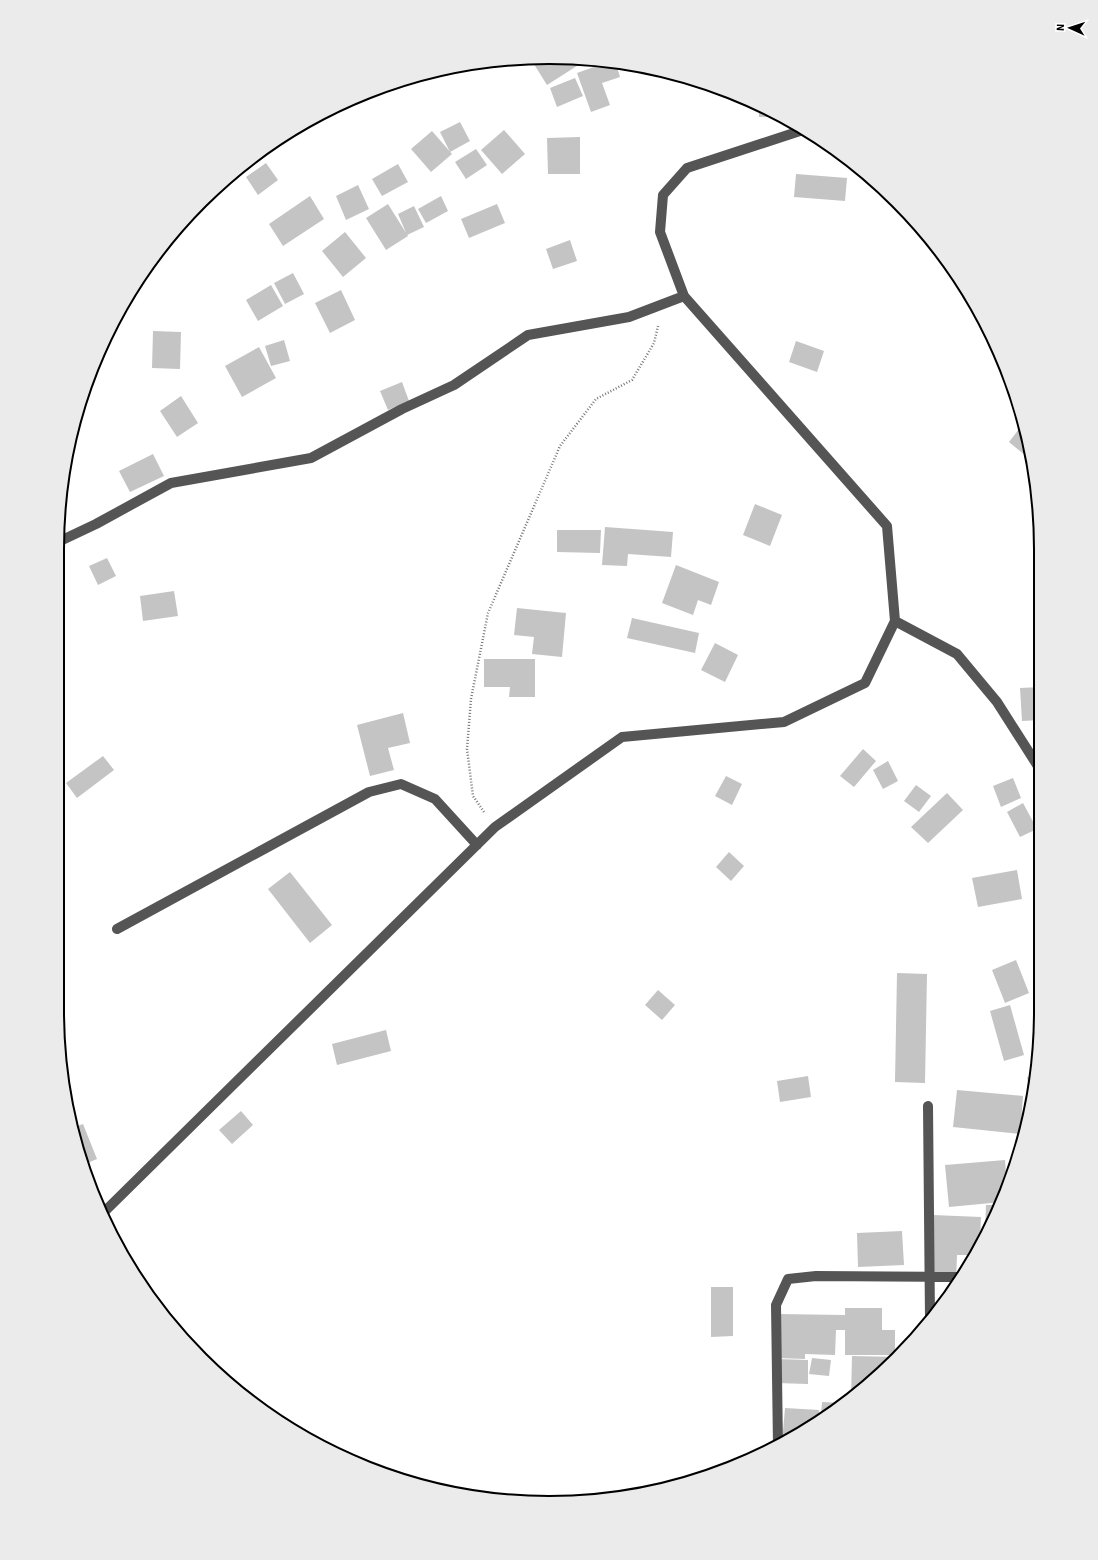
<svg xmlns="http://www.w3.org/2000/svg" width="1098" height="1560" viewBox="0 0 1098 1560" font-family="'Source Sans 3',sans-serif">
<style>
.building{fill:#c4c4c4}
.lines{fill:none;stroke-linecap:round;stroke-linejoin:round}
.path{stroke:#777;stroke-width:2.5;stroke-dasharray:1 2;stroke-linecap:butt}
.minor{stroke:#555;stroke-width:10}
.rim{fill:none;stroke:#000;stroke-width:2}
</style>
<rect width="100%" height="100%" fill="#fff"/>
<path class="building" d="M549,57L578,60L580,64L547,85L532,61L537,58Z
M605,63L616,64L620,77L602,83L610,105L591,112L577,73Z
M575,78L583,96L557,107L550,88Z
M759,106L780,117H759Z
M460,122L470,141L450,152L440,132Z
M504,130L525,154L502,174L481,150Z
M432,131L452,154L431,172L411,149Z
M580,137V174H548L547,138Z
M476,149L487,165L466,179L455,162Z
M266,163L278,180L258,195L246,177Z
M398,164L408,182L382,196L372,179Z
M796,174L847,178L845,201L794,197Z
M358,185L369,209L346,220L336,196Z
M310,196L324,219L283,246L269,224Z
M441,196L448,211L426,223L418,209Z
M388,204L408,236L386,250L366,218Z
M497,204L505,223L469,238L461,219Z
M414,206L424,227L407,235L398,214Z
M345,232L366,258L343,277L322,251Z
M570,240L577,261L553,269L546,249Z
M293,273L304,294L285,304L274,283Z
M271,285L283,306L258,321L246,300Z
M341,290L355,320L330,333L315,303Z
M153,331L181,332L180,369L152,368Z
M284,340L290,361L271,366L265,346Z
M796,341L824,351L817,372L789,362Z
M259,347L276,378L242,397L225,366Z
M402,382L409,401L388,410L380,391Z
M181,396L198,423L177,437L160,411Z
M1022,425L1032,453V461L1009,442Z
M153,454L164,476L130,492L119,471Z
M755,504L782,515L770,546L743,535Z
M605,527L673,532L671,557L628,554L627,566L602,565Z
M557,530H601L600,553L557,552Z
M107,558L116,576L98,585L89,566Z
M676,565L719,582L711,605L698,600L693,615L662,603Z
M174,591L178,616L143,621L140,596Z
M517,608L566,613L562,657L532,654L534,637L514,635Z
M632,618L699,633L695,653L627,638Z
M715,643L738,655L725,682L701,670Z
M484,659H535V697H509L510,687H484Z
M1041,687V720L1022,721L1020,688Z
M403,713L410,743L388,748L394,770L370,776L357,725Z
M863,749L876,761L854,787L840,776Z
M103,756L114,770L77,798L66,783Z
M888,761L898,781L883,789L873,770Z
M726,776L742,784L732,805L715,796Z
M1013,778L1021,798L1001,807L993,786Z
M916,785L931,796L919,812L904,801Z
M947,793L963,810L928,843L911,827Z
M1023,803L1037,829L1020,837L1007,812Z
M729,852L744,866L731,881L716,867Z
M1017,870L1022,899L978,907L972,878Z
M290,872L332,925L310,943L268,889Z
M1016,960L1029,993L1005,1003L992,970Z
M897,973L927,974L925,1083L895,1082Z
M658,990L675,1005L662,1020L645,1005Z
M1010,1005L1024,1055L1004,1061L990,1011Z
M386,1030L391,1051L337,1065L332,1044Z
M808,1076L811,1097L780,1102L777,1081Z
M1035,1076L1032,1102L1027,1077Z
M957,1090L1023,1096L1020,1134L953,1127Z
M241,1111L253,1125L232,1144L219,1130Z
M83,1124L97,1159L83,1165L74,1139L72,1128Z
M1005,1160L1007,1187L1002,1202L949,1207L945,1165Z
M986,1205H1000L986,1232H985Z
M933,1215L981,1217L980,1243L974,1255H957L956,1281H932Z
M902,1231L904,1265L858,1267L857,1233Z
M711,1287H733V1336L711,1337Z
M845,1308H882V1330H895V1355H845V1330H836L835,1355L805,1354V1359L777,1358L778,1314L845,1315Z
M852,1356L898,1357L851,1397Z
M812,1358L831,1360L829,1376L809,1374Z
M777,1359L808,1360V1384L776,1383Z
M822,1402L843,1403L827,1416H821Z
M785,1408L819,1410L818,1422L782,1443Z"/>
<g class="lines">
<path class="path" d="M484,812L473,796L467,749L471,699L488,613L560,446L596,399L632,380L654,343L658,326"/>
<path class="minor" d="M58,542L96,524L171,483L311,458L402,409L454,385L528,335L629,317L684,296
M895,621L957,654L997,702L1041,771
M117,929L369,792L401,784L435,799L477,845
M928,1106L930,1319
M102,1214L495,827L622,737L784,722L865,683L895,621L887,526L684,296L660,232L663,195L687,168L803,130
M778,1446L776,1305L788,1279L816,1276L962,1277"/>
</g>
<path d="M0 0H1098V1560H0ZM549 64H549A485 485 0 0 1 1034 549V1011A485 485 0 0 1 549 1496H549A485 485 0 0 1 64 1011V549A485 485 0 0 1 549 64Z" fill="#ebebeb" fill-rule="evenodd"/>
<path class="rim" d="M549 64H549A485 485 0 0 1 1034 549V1011A485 485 0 0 1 549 1496H549A485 485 0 0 1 64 1011V549A485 485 0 0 1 549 64Z"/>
<g transform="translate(1070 28) rotate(273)" stroke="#ffffff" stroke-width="3" paint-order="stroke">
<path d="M0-3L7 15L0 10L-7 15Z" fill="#000000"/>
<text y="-6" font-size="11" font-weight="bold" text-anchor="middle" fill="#000000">N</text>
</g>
</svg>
